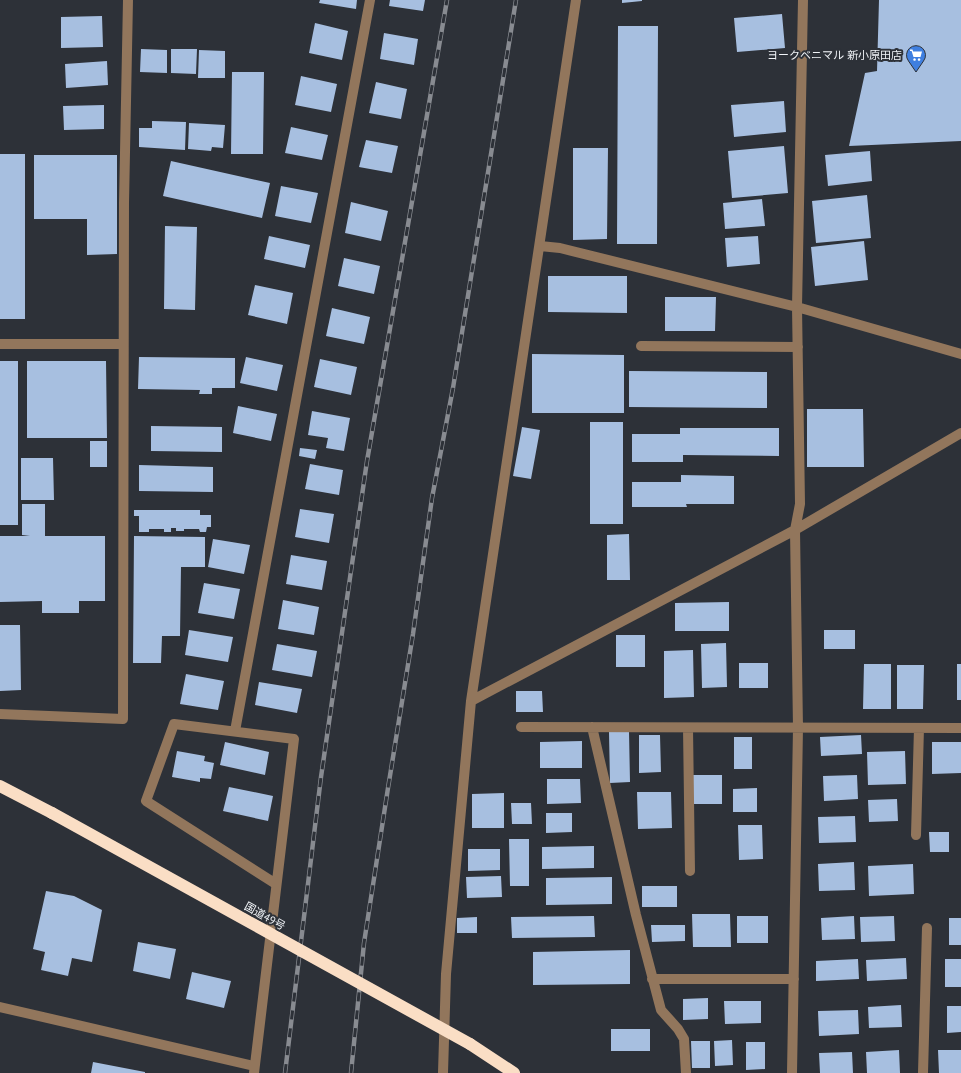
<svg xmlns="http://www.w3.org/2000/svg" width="961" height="1073" viewBox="0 0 961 1073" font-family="'PT Sans','Noto Sans JP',sans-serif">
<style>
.building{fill:#a7bfe0}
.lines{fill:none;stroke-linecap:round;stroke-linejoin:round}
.minor{stroke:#92765c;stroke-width:10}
.highway{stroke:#fadec5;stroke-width:12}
.rail-casing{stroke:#888b91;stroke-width:4.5}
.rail{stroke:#2d3138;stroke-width:3;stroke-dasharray:9;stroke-linecap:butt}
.highway-bridge{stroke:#fadec5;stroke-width:12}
.labels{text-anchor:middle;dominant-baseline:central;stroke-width:4;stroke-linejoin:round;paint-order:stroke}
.poi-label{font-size:11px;fill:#f1f4f8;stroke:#2d3138;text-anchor:end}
.street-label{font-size:11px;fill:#f1f4f8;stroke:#2d3138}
</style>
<rect width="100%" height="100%" fill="#2d3138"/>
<path class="building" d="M320,0H357L356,9L319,3Z
M390,0H425L423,11L389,6Z
M622,0H642V1L622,3Z
M879,0H961V141L849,146L865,73L877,71Z
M782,14L785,48L737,52L734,18Z
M102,16L103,47L61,48V17Z
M315,23L348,31L342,60L309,53Z
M618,26H658L657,244H617Z
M384,33L418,39L414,65L380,59Z
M141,49L167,50V73L140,72Z
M171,49H197L196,74L171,73Z
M199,50L225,51V78H198Z
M107,61L108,85L66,88L65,64Z
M232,72H264L263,154H231Z
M301,76L337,84L331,112L295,105Z
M376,82L407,89L401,119L369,113Z
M784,101L786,132L734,137L731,105Z
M104,105V129L64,130L63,106Z
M152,121L186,122L185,150L139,147V128H152Z
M189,123L225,125L223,148L212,147L211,151L188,149Z
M291,127L328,135L322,160L285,153Z
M366,140L398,146L392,173L359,167Z
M784,146L788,193L732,198L728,151Z
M573,148H608L607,239L573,240Z
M870,151L872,181L828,186L825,155Z
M0,154H25V319H0Z
M34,155H117V254L87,255V219H34Z
M171,161L270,183L262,218L163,196Z
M281,186L318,193L311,223L275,216Z
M867,195L871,238L816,243L812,201Z
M762,199L765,226L725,229L723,203Z
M351,202L388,211L381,241L345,233Z
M165,226L197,227L195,310L164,309Z
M269,236L310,245L305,268L264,259Z
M758,236L760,264L727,267L725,238Z
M864,241L868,280L815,286L811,247Z
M344,258L380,266L374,294L338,286Z
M548,276H627V313L548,312Z
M255,285L293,293L287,324L248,315Z
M665,297H716L715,331H665Z
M332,308L370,317L364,344L326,336Z
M532,354L624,355V413H532Z
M139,357L235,358V388H212V394H199L200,390L138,389Z
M246,357L283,365L277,391L240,383Z
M320,359L357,367L351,395L314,387Z
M0,361H18V525H0Z
M27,361H106L107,438H27Z
M629,371L767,372V408L629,407Z
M238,406L277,414L271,441L233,433Z
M807,409H863L864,467H807Z
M312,411L350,418L344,451L326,448L328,438L308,435Z
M590,422H623V524H590Z
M151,426L222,427V452L151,451Z
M522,427L540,430L531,479L513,476Z
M680,428H779V456L683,455V462H632V434H680Z
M90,441H107V467H90Z
M300,448L317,450L315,459L299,456Z
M21,458H53L54,500H21Z
M310,464L343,470L339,495L305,489Z
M139,465L213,467V492L139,491Z
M681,475L734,476V504H686L687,507H632V482H681Z
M22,504H45V536H105V601H79V613H42V601L0,602V536H30L22,535Z
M300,509L334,514L329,543L295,537Z
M134,510H200V515H211V527H207L206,532H200L199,529H184V531H176V528H171V532H164V529H149V532H139V516H134Z
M629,534L630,580H607V535Z
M134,536L205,537V567H181L180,636H162L161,663H133Z
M213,539L250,545L244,574L208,567Z
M291,555L327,561L322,590L286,584Z
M204,583L240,589L234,619L198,613Z
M283,600L319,607L314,635L278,629Z
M729,602V631H675V603Z
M0,625H20L21,690L0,691Z
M189,630L233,637L228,662L185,655Z
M824,630H855V649H824Z
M616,635H645V667H616Z
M726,643L727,687L702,688L701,644Z
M277,644L317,651L312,677L272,670Z
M693,650L694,697L664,698V651Z
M739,663H768V688H739Z
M864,664H891V709H863Z
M957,664H961V700H957Z
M897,665H924L923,709H897Z
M186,674L224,681L218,710L180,704Z
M259,682L302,689L297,713L255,705Z
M516,691H542L543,712H516Z
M629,731L630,782L610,783L609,732Z
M639,735H660L661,772L639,773Z
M861,735L862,754L821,756L820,737Z
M734,737H752V769H734Z
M582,741V768H540V742Z
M225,742L269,752L265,775L220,765Z
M932,742H961V773L932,774Z
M177,751L205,756L204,761L214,763L211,779L200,778V782L172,777Z
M905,751L906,784L868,785L867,752Z
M693,775H722V804H693Z
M857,775L858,799L824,801L823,776Z
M547,779H580L581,803L547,804Z
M229,787L273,796L268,821L223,811Z
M757,788V812H733V789Z
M637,792H671L672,828L638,829Z
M504,793V828H472V794Z
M897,799L898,821L869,822L868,800Z
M511,803H531L532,824H512Z
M546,813H572V832L546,833Z
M855,816L856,842L819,843L818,817Z
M738,825H762L763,859L739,860Z
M929,832H949V852H930Z
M509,839H529V886H510Z
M594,846V868L542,869V847Z
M468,849H500V870L468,871Z
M854,862L855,890L819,891L818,864Z
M913,864L914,894L869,896L868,866Z
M501,876L502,897L467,898L466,877Z
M612,877V904L546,905V878Z
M642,886H677V907H642Z
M46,891L74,896L102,910L92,962L72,958L68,976L41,970L45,952L33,949Z
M692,914H730L731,947H693Z
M594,916L595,937L512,938L511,917Z
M737,916H768V943H737Z
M854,916L855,939L822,940L821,918Z
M894,916L895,941L861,942L860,917Z
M477,917V933H457V918Z
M949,918H961V945H949Z
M651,925H685V941L652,942Z
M138,942L176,949L170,979L133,971Z
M630,950V984L533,985V952Z
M906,958L907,979L867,981L866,960Z
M858,959L859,979L816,981V961Z
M945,959H961V987H945Z
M192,972L231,981L224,1008L186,999Z
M708,998V1019L683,1020V999Z
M724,1001H761V1023L725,1024Z
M901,1005L902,1027L869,1028L868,1007Z
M947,1006H961V1032L947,1033Z
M858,1010L859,1034L819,1036L818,1011Z
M611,1029H650V1051H611Z
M732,1040L733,1065L715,1066L714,1041Z
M691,1041H710V1068H692Z
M746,1042H765V1069L746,1070Z
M899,1050L900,1073H867L866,1052Z
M938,1050H961V1073H939Z
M852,1052L853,1073H820L819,1053Z
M93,1062L145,1072V1073H91Z"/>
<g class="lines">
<path class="minor" d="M540,246L560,248L797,307L961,354
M0,344H123
M641,346L798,347
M471,701L795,530L961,433
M0,714L123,719L124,203L128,0
M521,727L961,728
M592,727L636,915L661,1010L678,1029L684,1039L686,1073
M688,728L690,871
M235,731L370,0
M916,835L919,728
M652,979H794
M0,1007L254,1066
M254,1073L294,739L174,724L146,801L276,884
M443,1073L446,974L471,701L576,0
M792,1073L798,728L795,530L800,504L797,307L803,0
M923,1073L927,928"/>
<path class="highway" d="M0,786L52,813
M470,1044L514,1073"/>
<g class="rail-casing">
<path id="rail" d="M285,1073L321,777L367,461L447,0
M351,1073L364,943L388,788L413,634L432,498L453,388L516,0"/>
</g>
<use href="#rail" class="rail"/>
<path class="highway-bridge" d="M52,813L470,1044"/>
</g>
<defs>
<g id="supermarket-pin" transform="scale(1)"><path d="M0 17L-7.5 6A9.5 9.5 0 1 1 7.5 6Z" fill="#3f7fe0" stroke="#2d3138"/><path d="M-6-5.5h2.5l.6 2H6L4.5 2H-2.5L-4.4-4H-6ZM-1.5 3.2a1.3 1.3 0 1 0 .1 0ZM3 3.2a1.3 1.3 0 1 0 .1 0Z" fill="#fff"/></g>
</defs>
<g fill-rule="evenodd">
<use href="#supermarket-pin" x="916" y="55"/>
</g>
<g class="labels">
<g class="poi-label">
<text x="902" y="55">ヨークベニマル 新小原田店</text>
</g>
<g class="street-label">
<text transform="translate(265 916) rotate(29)">国道49号</text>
</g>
</g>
</svg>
